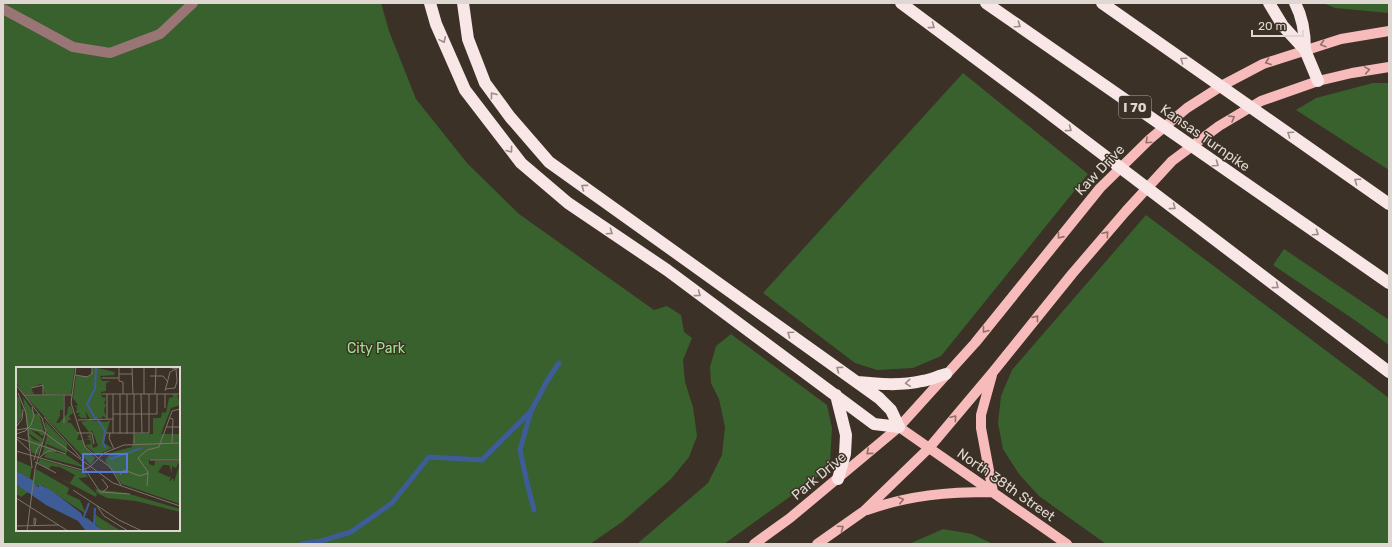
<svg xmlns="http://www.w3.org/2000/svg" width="1392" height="547" viewBox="0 0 1392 547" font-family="Rubik,sans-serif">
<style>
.green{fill:#38612d;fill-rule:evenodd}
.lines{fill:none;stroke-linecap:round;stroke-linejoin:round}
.stream{stroke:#3e5d98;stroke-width:5}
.minor{stroke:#9a7575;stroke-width:10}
.major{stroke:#f8bbbb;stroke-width:10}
.highway{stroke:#f9e6e6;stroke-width:12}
.oneway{stroke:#9a8c86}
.oneway2{stroke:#916f69}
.labels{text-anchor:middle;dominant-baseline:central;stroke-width:3;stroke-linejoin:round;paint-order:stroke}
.shield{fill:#3c3126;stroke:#aea69e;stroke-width:1}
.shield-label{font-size:13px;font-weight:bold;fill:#dfd8d2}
.street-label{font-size:14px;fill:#dfd8d2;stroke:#3c3126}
.park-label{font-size:14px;fill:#9fe38e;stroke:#3c3126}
.inset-river{fill:none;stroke:#3e5d98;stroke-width:2}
.inset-road{fill:none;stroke:#7d746b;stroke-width:1}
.view{fill:#5777d6;fill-opacity:0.15;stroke:#5777d6;stroke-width:2}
.inset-edge{fill:none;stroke:#dfd8d2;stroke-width:2}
</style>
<rect width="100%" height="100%" fill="#3c3126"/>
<path class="green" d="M3,3H381L389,31L416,99L467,163L519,214L654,310L667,306L681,315L684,332L692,338L683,360L685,382L693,407L697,436L689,457L671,479L622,522L590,544H3ZM17,368H179V530H17Z
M1323,3H1389V13L1335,8Z
M963,73L1088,174L941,356L913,368L877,370L855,363L763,293Z
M1373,83H1389V170L1296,110L1316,98Z
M1146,215L1389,398V544H1106L1039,496L1019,474L1003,449L998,423L1001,396L1012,370Z
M1284,249L1389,320V345L1356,321L1273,265Z
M731,334L827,405L832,428L830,463L816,478L724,544H637L708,483L722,455L725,427L719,399L711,383L710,367L716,346Z
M943,529L972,534L993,544H909Z"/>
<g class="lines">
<path class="stream" d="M534,510L527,483L520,450L531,411L547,381L559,363
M302,544L321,541L351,532L392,503L429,457L482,460L531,411"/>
<path class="minor" d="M3,9L73,47L110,53L160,34L193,3"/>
<path class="major" d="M992,375L981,415V428L993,492
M899,427L1067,544
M867,510C910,495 947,492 993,492
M754,544L790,518L899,427L975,343L1100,188L1150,139L1187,108L1223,85L1263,64L1341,39L1389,31
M817,544L864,511L929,448L993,372L1072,274L1126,211L1172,161L1219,126L1261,101L1318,81L1352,73L1389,67"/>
<path class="highway" d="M430,3L436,24L465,90L521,163L568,203L667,270L874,424L899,427
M463,3L468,39L485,83L510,117L549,162L879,398L891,410L899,427
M901,3L1038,105L1389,372
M986,3L1389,283
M1102,3L1389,204
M1269,3L1283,26L1305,50L1318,81
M1295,3C1303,18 1305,33 1305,50
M857,382C878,384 901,386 922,381C930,380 938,376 946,374
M836,395L846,435L845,454L838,479"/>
</g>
<defs><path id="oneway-chevron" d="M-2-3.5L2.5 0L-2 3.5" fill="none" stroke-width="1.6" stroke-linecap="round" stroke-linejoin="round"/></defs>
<g class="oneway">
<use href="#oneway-chevron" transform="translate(1018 25) rotate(35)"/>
<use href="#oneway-chevron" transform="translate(932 26) rotate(37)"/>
<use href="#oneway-chevron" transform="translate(443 40) rotate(66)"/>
<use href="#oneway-chevron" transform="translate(1183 60) rotate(-145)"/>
<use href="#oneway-chevron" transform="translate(493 95) rotate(-127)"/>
<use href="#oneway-chevron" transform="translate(1069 129) rotate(37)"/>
<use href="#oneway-chevron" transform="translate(1290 134) rotate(-145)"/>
<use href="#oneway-chevron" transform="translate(510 150) rotate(53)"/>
<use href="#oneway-chevron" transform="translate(1216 164) rotate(35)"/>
<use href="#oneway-chevron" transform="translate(1357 181) rotate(-145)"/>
<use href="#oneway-chevron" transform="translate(584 187) rotate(-144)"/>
<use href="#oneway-chevron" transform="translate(1173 207) rotate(37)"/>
<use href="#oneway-chevron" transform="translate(610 232) rotate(34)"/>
<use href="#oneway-chevron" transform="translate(1316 233) rotate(34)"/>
<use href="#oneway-chevron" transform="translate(1276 286) rotate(37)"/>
<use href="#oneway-chevron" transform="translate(698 294) rotate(37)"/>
<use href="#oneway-chevron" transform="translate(790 334) rotate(-145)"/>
<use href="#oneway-chevron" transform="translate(839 369) rotate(-144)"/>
<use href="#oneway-chevron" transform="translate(908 383) rotate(175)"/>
</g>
<g class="oneway2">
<use href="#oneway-chevron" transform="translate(1323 44) rotate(163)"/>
<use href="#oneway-chevron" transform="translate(1268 62) rotate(160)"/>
<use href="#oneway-chevron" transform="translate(1367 70) rotate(-10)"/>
<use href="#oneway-chevron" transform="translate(1232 118) rotate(-30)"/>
<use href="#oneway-chevron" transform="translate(1148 141) rotate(137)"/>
<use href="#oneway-chevron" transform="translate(1106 234) rotate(-49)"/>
<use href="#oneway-chevron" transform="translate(1060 236) rotate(129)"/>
<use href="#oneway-chevron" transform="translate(1036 318) rotate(-51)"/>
<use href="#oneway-chevron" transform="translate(985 330) rotate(128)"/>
<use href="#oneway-chevron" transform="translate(954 418) rotate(-50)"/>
<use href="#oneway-chevron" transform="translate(869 452) rotate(140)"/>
<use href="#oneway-chevron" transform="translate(901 500) rotate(-12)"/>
<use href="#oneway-chevron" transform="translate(841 528) rotate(-35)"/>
</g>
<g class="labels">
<rect class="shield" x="1119" y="96" width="32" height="22" rx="3"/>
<g class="shield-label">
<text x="1135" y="107">I 70</text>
</g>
<g class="street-label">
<text transform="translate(1205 138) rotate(35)">Kansas Turnpike</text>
<text transform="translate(1100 170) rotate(-46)">Kaw Drive</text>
<text transform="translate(819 476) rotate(-40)">Park Drive</text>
<text transform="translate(1006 485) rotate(35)">North 38th Street</text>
</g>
<g class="park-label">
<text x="376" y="348">City Park</text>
</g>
</g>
<g transform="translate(16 367)">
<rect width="164" height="164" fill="#3c3126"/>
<path d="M0,0H59L55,27L29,28L26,17H24L15,21L18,27H7L0,15ZM77,0L99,5L98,8L84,9L86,14H95L90,16V24L85,25L86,30L90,31L88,37H90L88,44L91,51L86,49V51L74,52L69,44L71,51H65L62,48L64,46H60L61,40H58L62,38L57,31L60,9H75ZM157,27H161L164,38L155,41L145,67H164V93H133V97L138,99L139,94H164L160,101L156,99V106L153,98H147L142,105L153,110L155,109L153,115L157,111L158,115L164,96V137L106,117L89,94L94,86L116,80L119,67H137V51H145L146,45L150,46L153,31L157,30ZM0,28L4,32L6,49L0,59ZM8,28L47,29V43H44V49L40,56H43L51,47L52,40L55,39L57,46L53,49L55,53H52V56H55L63,67L61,73H67L68,78L79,91L75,98ZM7,30L19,47H23L29,67L26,69L22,65L15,63L27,72L22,87L16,86L11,66L18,73L25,75L12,66ZM74,53L90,55L94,53L88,76L96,81L81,88L69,78L75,77L74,73L68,72H74L71,69L75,67L77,81L82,79L76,63L74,66L65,55ZM29,54L51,77V86L31,77L30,79L39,82L26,88L31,69ZM32,84L49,87L70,101L28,90ZM24,92L69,105L72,110L62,111L81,127L80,130L41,110L54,116L59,108L44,100L35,99L33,102L22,96ZM0,93L16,100L14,112L17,113L20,102L53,121L51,127L64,133L70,147L26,118L20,119L0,104ZM0,117L12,124V125L5,130L0,127ZM78,119L79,122L110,126L164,142V145L120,134L91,131L81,126ZM79,147L84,151L105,164H87L79,157Z" fill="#38612d"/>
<path d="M0,104L16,113L20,119L23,120V117L36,124L65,146L67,151H71L87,164H70L62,154L30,138L0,117Z" fill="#3e5d98"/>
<path class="inset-river" d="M80,0L79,22L71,37L79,51H81M82,53L89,64L87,76L90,81M94,92L126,81M67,152L73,136M78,158L79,141"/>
<path class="inset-road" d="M60,0L55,36L69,80L82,91M103,0V14L107,15V27M116,0L117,27M103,7H116M59,8L71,10L76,7V0M134,9H147L152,15M86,11H103M0,18L26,51L30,64L19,102L11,164M15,21L27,18V28M149,22L159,21L161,14L160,2L152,0M149,24L154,5L164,0M2,26L10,46L16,101M86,27H164M91,27V52M97,27V66M104,27V67M111,27V67M118,27V76M125,27L126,66M128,27V0M139,27L140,0M141,27V47M149,27V41M8,28H56M48,28V56M97,47H141M28,50L65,91M153,51L157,52L156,76M62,53L97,52M0,60L6,52L7,42M150,60H164M0,63L13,61L26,64L97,116L164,139M61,66H76L78,77M90,66H133V27M94,66L93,71L98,82M0,67L9,64L15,58L18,49L16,40M0,70L50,87M1,72L14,84M0,84L66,103L74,100L88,86L108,78L164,76M24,90L32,84H40M82,91L94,100L105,118M18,93L21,82L27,75M134,93H164M19,95L40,106M69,102L84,125L114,127M104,108L108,103L124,109L132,106M86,112L92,120L87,125M131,119L132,105L122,91L131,83L143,80L156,44L164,42M57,123L103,153L126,164M0,131L52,164M81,139L88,149L112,164M18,151L20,152L19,158L18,157ZM0,159L43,158"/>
<path class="view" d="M67,87H111V105H67Z"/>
<rect width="164" height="164" class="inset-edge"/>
</g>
<rect width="1392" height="547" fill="none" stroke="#dfd8d2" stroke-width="8"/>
<path d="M1252 30v6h51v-6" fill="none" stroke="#dfd8d2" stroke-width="2"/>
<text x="1258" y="30" font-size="12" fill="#dfd8d2" stroke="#3c3126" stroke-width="3" paint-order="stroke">20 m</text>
</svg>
